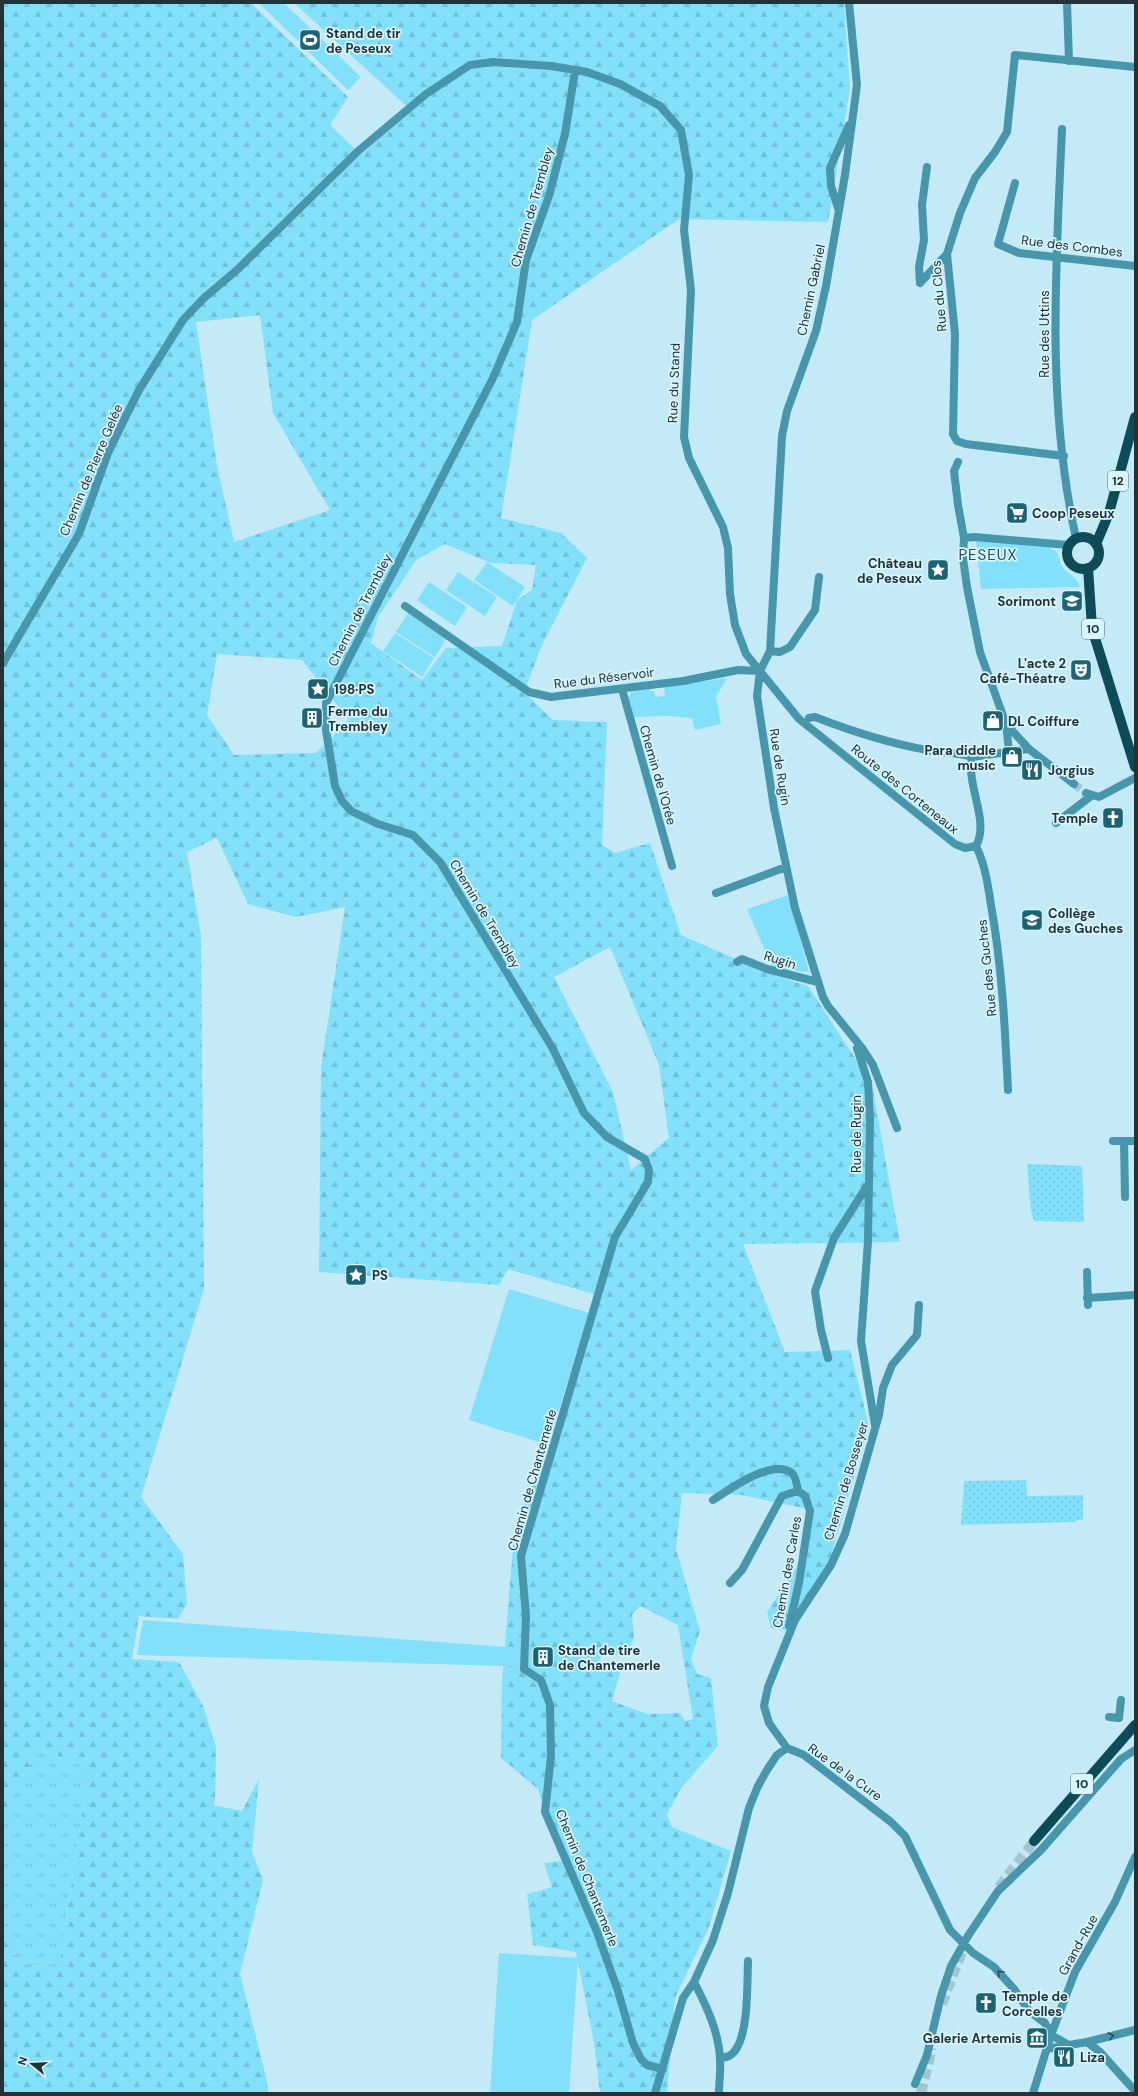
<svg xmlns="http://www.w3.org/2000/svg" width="1138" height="2096" viewBox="0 0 1138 2096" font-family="'DM Sans',sans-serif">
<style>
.grass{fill:url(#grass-tufts)}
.forest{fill:url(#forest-firs);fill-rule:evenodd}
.park{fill:#82e0fa}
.garden{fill:url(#garden-dots)}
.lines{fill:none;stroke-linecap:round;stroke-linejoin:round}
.minor-tunnel{stroke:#a3c5d0;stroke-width:8;stroke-dasharray:8 4;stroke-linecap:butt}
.major-tunnel{stroke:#a3c5d0;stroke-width:10;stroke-dasharray:10 5;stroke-linecap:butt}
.minor{stroke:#4796ab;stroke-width:8}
.major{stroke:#0e4b59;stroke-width:10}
.oneway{stroke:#2b4b53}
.labels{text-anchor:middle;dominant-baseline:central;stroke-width:3.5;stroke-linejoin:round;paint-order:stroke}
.shield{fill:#d7f6ff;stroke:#586d72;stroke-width:1}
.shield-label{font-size:12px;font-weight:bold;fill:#223236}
.poi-label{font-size:13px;font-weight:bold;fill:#223236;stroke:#d7f6ff;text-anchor:start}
.street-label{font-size:13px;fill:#223236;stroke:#d7f6ff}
.quarter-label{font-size:15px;letter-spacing:1px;fill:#2a4c56;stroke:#d7f6ff}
</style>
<defs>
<pattern id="grass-tufts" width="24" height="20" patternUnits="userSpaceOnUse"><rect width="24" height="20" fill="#82e0fa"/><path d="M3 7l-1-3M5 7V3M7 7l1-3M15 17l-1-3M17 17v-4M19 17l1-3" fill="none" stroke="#70c1d7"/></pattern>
<pattern id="forest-firs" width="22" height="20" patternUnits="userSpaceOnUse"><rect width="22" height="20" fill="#82e0fa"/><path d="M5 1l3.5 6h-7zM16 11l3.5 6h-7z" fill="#70c1d7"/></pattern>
<pattern id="garden-dots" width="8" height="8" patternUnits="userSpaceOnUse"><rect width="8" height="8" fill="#82e0fa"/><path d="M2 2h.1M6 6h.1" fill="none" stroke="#70c1d7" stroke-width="1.8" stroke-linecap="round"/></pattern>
</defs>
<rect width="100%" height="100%" fill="#c3eaf6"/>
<path class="grass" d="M39,1750L89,1766L59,1967L22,1966L3,1938V1815Z"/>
<path class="forest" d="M3,3H251L348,97L330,125L361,155L411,110L294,3H844L850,89L828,222L679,219L532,320L501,518L561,533L587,558L542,645L524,692L553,720L607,722L602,845L615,853L650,843L681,935L768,973L808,986L872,1084L900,1242L743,1244L785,1352L850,1350L869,1426L829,1562L786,1630L771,1628L767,1612L802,1559L808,1509L741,1495L682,1493L676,1549L700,1631L691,1659L697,1674L711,1678L718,1746L682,1787L667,1814L672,1827L731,1851L709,1927L675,1998L667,2093H600L594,2042L576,1952L533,1945L527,1894L552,1887L544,1863L562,1861L538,1789L501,1758L502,1682L515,1523L551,1446L597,1295L508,1269L499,1285L319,1272L321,1068L345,907L296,917L248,904L217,838L187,852L201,936L204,1289L141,1497L183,1554L187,1604L178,1619L139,1616L132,1659L179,1662L203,1706L216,1747L215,1801L213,1805L242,1811L259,1779L252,1852L263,1880L240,1974L267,2081L268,2093H3V1938L22,1966L59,1967L89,1766L39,1750L3,1815ZM260,315L273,413L330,510L234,542L217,466L196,322ZM445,544L491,563L536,565L532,590L517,600L502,646L446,648L422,680L371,643L378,617L416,560ZM217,654L302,660L349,720L316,753L234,755L207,715ZM610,947L659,1065L669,1138L631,1170L613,1092L554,977ZM640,1606L678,1625L693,1719L685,1721L680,1713L647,1714L612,1701L622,1666L595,1668L602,1655L626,1654L634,1638L632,1615Z"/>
<path class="park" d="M259,3H284L361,77L348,90Z
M976,541L1051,546V549C1060,551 1058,559 1062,566C1068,575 1077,576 1080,587L981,589Z
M487,562L525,587L513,606L474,580Z
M458,572L497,597L485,616L446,590Z
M429,582L467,607L455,626L417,600Z
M408,613L446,639L435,657L396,632Z
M395,633L434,658L422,677L383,651Z
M727,678L716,697L721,724L695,730L692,718L667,716L634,717L629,698L631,692L650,689V691H654L655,697L665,696L664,687Z
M788,895L809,972L773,969L747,909Z
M509,1289L589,1313L548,1445L469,1420Z
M143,1620L534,1649L536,1667L137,1655Z
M499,1953L578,1958L569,2093H490Z"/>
<path class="garden" d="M1027,1164L1082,1166L1084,1222L1034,1221L1031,1211Z
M1026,1480L1027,1496L1083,1495V1520H1077L1075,1522L961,1525L964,1481Z"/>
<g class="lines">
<path class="minor-tunnel" d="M1074,784L1086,793"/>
<path class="major-tunnel" d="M999,1887L1034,1841
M942,2004L963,1949
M921,2093L932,2048"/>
<path class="minor" d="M849,3L857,85L845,175L826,286L816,331L787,411L782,436L770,651L760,671L757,696L774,808L795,908L823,997L828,1006L862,1048L873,1065L897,1128
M1067,3L1069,61
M575,71L565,134L549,196L526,260L517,322L493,378L326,703V730L332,767L335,786L342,801L351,811L378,824L413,835L440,862L553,1049L584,1113L607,1137L645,1159L649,1170L648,1182L615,1237L521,1556L526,1616L524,1669L541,1680L550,1705L551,1756L545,1812L597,1932L618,1991L633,2043L641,2059L647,2065L663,2069
M1062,129C1056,265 1046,404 1076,538
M1015,183L998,244L1019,253L1135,266
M838,208L831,186L830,168L849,125
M920,283L919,267L924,240L922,205L927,167
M920,283L947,254
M1064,456L966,444L957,441L953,434L955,334L947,254L960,213L975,178L995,152L1007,132L1015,55L1135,67
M958,462L954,471L958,505L964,538L963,558L967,587L980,652L1006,724L1009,751
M964,538L974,537L1068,545
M405,606L529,692L551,697L683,681L738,670L760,671
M770,651L780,652L790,647L815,610L819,577
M3,663L79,534L108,453L124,420L139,390L183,320L204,298L237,270L357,152L426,94L470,65L493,62L551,66L587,72L620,84L660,106L681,130L689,175L684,230L691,290L684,437L689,458L723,527L728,548L730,594L735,625L746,654L799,719L955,844L965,848L976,846
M622,689L672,866
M809,718L815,717C851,731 888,743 927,750C942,753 958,752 972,757L1029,749
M1006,724L1029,749L1074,784
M972,757C966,786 990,821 976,846
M1086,793L1099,797L1135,778
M1056,823L1091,796
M976,846C985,864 988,885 991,905C1002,966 1005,1028 1008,1090
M716,893L786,867
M737,962L742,959L767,969L818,982
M857,1048L868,1082L870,1120L868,1241L861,1341L875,1425
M1113,1141H1135
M1124,1141L1125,1197
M1087,1272L1088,1305
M1087,1298L1135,1295
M828,1358L821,1330L815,1291L834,1238L867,1186
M713,1500C730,1489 772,1458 792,1473C796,1477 797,1485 798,1491
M730,1583L742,1570L782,1496L798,1491L805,1496L810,1511L799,1583L789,1626
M1109,1717L1119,1718L1121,1700
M787,1748L769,1723L764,1706L768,1687L795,1620L831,1565L845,1534L879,1415L883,1388L892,1365L917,1335L919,1305
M694,1982C706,2005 719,2032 720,2059C721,2070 719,2082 719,2093
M1087,2042L1135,2030
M1046,2049L1087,2042L1100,2052L1135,2091
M720,2058C726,2057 730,2057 734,2052C749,2035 747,1983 748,1961
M915,2084L927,2055L941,1996L951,1966L968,1936L998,1891L1041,1850L1121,1759L1135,1750
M655,2093L683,1998L694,1982L713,1940L728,1893L749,1808L758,1786L767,1770L777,1755L787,1748L804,1755L891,1822L905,1836L950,1930L973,1953L994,1967L1014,1989L1029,2011L1045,2023L1051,2035L1067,2044
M1033,2093L1051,2035L1075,1972L1115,1902L1135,1857"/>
<path class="major" d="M1067 553a16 16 0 1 1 32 0a16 16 0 1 1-32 0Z
M1096,544L1109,513L1135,417
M1088,568L1092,627L1095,638L1135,767
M1034,1841L1135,1725"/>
</g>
<defs><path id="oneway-chevron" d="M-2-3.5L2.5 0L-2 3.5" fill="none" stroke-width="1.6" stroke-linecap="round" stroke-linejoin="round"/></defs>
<g class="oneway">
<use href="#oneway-chevron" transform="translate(1000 1973) rotate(-133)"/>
<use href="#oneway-chevron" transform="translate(1111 2036) rotate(-14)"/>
</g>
<defs>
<g id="stadium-square" transform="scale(1.15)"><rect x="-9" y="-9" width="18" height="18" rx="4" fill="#1d6374" stroke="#d7f6ff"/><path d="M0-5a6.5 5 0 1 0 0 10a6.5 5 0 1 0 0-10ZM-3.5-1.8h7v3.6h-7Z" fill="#fff"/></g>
<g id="supermarket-square" transform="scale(1.15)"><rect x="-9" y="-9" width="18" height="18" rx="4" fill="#1d6374" stroke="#d7f6ff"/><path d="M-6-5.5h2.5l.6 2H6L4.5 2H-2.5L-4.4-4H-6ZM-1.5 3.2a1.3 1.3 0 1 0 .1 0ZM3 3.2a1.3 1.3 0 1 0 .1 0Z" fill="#fff"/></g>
<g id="sight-square" transform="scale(1.15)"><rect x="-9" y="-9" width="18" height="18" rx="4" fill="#1d6374" stroke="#d7f6ff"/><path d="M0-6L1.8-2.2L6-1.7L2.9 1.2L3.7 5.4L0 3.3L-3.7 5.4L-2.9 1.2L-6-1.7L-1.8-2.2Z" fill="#fff"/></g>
<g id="school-square" transform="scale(1.15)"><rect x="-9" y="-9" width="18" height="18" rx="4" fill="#1d6374" stroke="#d7f6ff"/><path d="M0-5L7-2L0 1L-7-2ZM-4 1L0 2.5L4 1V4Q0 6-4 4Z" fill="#fff"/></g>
<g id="theatre-square" transform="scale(1.15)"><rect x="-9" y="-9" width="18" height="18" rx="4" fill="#1d6374" stroke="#d7f6ff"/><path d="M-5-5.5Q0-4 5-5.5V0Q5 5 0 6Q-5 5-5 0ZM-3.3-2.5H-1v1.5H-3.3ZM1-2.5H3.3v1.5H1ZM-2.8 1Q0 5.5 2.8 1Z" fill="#fff"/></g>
<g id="building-square" transform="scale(1.15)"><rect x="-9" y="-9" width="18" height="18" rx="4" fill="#1d6374" stroke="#d7f6ff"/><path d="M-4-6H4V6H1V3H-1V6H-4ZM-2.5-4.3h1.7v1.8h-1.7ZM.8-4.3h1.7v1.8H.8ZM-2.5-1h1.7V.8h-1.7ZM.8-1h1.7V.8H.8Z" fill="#fff"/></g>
<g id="shop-square" transform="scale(1.15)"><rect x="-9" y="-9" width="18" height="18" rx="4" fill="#1d6374" stroke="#d7f6ff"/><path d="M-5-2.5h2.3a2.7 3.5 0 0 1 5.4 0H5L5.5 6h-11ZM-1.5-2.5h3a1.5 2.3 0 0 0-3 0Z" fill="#fff"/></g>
<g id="restaurant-square" transform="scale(1.15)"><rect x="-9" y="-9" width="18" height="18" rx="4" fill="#1d6374" stroke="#d7f6ff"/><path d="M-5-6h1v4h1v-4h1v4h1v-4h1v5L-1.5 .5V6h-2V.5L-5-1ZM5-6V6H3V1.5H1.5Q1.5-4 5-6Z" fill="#fff"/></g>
<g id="church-square" transform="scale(1.15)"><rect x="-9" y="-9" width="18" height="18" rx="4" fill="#1d6374" stroke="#d7f6ff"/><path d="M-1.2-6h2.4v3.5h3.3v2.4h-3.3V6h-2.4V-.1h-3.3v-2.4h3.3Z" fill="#fff"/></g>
<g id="museum-square" transform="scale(1.15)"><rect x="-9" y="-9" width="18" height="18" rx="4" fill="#1d6374" stroke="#d7f6ff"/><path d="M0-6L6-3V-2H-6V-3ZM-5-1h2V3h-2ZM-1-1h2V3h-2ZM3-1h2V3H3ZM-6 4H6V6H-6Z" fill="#fff"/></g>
</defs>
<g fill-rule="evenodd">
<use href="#stadium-square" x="310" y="40"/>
<use href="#supermarket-square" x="1017" y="513"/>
<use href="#sight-square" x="938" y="570"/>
<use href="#school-square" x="1072" y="601"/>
<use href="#theatre-square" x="1081" y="670"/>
<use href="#sight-square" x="318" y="689"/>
<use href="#building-square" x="312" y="718"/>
<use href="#shop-square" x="993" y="721"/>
<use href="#shop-square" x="1012" y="757"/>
<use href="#restaurant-square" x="1032" y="770"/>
<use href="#church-square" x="1113" y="818"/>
<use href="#school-square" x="1032" y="920"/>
<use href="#sight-square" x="356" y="1275"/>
<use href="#building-square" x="543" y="1657"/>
<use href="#church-square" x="986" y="2003"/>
<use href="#museum-square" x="1037" y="2038"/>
<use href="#restaurant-square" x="1064" y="2057"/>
</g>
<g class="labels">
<g class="shield">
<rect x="1108" y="471" width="20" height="20" rx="3"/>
<rect x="1082" y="619" width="22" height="20" rx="3"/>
<rect x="1071" y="1774" width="22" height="20" rx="3"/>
</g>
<g class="shield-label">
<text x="1118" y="481">12</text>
<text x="1093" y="629">10</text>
<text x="1082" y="1784">10</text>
</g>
<g class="poi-label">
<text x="326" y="33">Stand de tir<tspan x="326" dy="15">de Peseux</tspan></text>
<text x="1032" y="513">Coop Peseux</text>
<text x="922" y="563" text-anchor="end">Château<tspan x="922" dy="15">de Peseux</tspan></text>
<text x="1056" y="601" text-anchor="end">Sorimont</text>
<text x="1066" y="663" text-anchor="end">L'acte 2<tspan x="1066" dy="15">Café-Théatre</tspan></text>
<text x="334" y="689">198·PS</text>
<text x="328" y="711">Ferme du<tspan x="328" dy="15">Trembley</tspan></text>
<text x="1008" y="721">DL Coiffure</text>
<text x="996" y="750" text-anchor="end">Para diddle<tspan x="996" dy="15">music</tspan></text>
<text x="1048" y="770">Jorgius</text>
<text x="1098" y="818" text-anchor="end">Temple</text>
<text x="1048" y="913">Collège<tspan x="1048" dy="15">des Guches</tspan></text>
<text x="372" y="1275">PS</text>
<text x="558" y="1650">Stand de tire<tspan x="558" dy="15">de Chantemerle</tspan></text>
<text x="1002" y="1996">Temple de<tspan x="1002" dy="15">Corcelles</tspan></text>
<text x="1022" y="2038" text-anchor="end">Galerie Artemis</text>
<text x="1080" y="2057">Liza</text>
</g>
<g class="street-label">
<text transform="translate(532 207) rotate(-74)">Chemin de Trembley</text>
<text transform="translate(1072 246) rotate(7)">Rue des Combes</text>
<text transform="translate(811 290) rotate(-78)">Chemin Gabriel</text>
<text transform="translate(939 296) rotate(-95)">Rue du Clos</text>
<text transform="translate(1044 334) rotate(-90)">Rue des Uttins</text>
<text transform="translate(674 383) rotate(-88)">Rue du Stand</text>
<text transform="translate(91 470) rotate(-67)">Chemin de Pierre Gelée</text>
<text transform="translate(360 610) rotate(-63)">Chemin de Trembley</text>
<text transform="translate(604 678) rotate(-7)">Rue du Réservoir</text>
<text transform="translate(780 767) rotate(81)">Rue de Rugin</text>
<text transform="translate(658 775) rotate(74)">Chemin de l'Orée</text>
<text transform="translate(905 789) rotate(39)">Route des Corteneaux</text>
<text transform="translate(485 914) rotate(59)">Chemin de Trembley</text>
<text transform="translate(780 960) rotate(18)">Rugin</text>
<text transform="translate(987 968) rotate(-96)">Rue des Guches</text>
<text transform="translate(856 1134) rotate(-90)">Rue de Rugin</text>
<text transform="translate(532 1480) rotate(-74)">Chemin de Chantemerle</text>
<text transform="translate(846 1481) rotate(-73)">Chemin de Bosseyer</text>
<text transform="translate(787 1572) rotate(-80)">Chemin des Carles</text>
<text transform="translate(845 1772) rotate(36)">Rue de la Cure</text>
<text transform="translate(587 1878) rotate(68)">Chemin de Chantemerle</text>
<text transform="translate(1078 1945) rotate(-61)">Grand-Rue</text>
</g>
<g class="quarter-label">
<text x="988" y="555">PESEUX</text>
</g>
</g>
<rect width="1138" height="2096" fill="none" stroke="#223236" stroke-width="8"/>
<g transform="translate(32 2064) rotate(288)" stroke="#d7f6ff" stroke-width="3" paint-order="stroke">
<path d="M0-3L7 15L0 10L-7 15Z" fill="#223236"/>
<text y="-6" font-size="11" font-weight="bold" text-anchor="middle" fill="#223236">N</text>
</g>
</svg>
